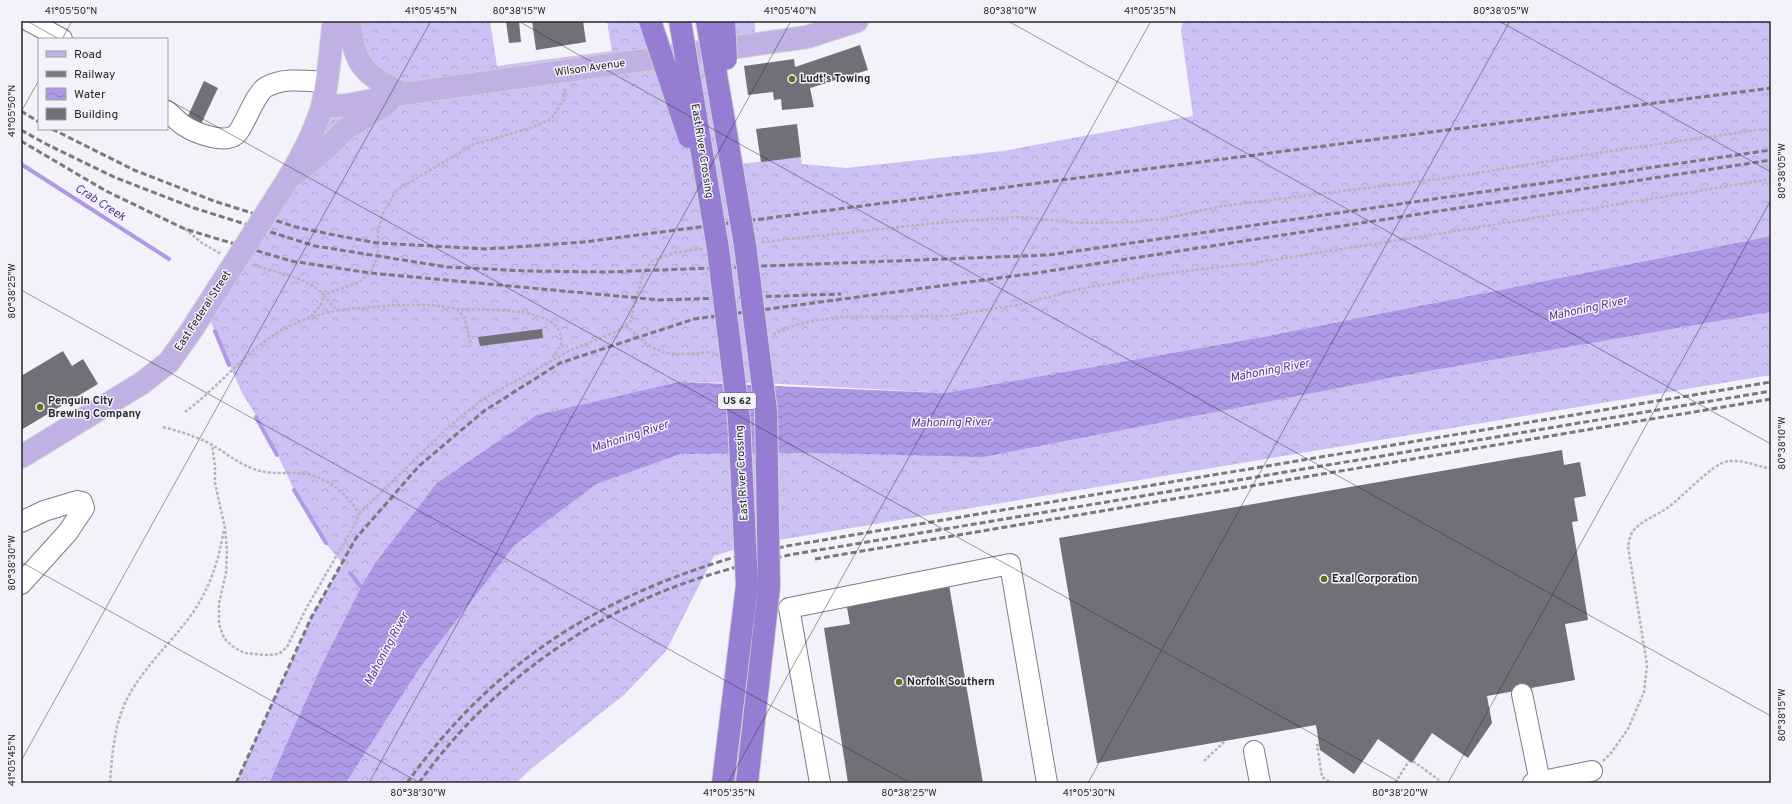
<svg xmlns="http://www.w3.org/2000/svg" width="1792" height="804" viewBox="0 0 1792 804" font-family="Overpass,sans-serif">
<style>
.forest{fill:url(#forest-crowns)}
.water{fill:url(#water-waves)}
.lines{fill:none;stroke-linecap:round;stroke-linejoin:round}
.stream{stroke:#af99e7;stroke-width:4}
.building{fill:#716f78}
.minor-casing{stroke:#7e7c84;stroke-width:22}
.major-casing{stroke:#cfcfd0;stroke-width:24}
.path{stroke:#b5b3ba;stroke-width:2.5;stroke-dasharray:3 2;stroke-linecap:butt}
.minor{stroke:#fff;stroke-width:20}
.major{stroke:#c0b0e4;stroke-width:22}
.rail{stroke:#7a797e;stroke-width:3;stroke-dasharray:6 3;stroke-linecap:butt}
.major-bridge-casing{stroke:#cfcfd0;stroke-width:24;stroke-linecap:butt}
.highway-bridge-casing{stroke:#cfcfd0;stroke-width:24;stroke-linecap:butt}
.major-bridge{stroke:#c0b0e4;stroke-width:22}
.highway-bridge{stroke:#967cd2;stroke-width:22}
.ticks{fill:none;stroke:#27272a;stroke-width:1;stroke-opacity:0.45}
.poi-dot{fill:#646e17;stroke:#f3f1fa;stroke-width:1.5}
.labels{text-anchor:middle;dominant-baseline:central;stroke-width:3;stroke-linejoin:round;paint-order:stroke}
.shield{fill:#f3f1fa;stroke:#646468;stroke-width:1}
.shield-label{font-size:10px;font-weight:bold;fill:#27272a}
.street-label{font-size:11px;fill:#27272a;stroke:#f3f1fa}
.poi-label{font-size:11px;font-weight:bold;fill:#27272a;stroke:#f3f1fa;text-anchor:start}
.water-label{font-size:12px;font-style:italic;fill:#583892;stroke:#f3f1fa}
.neatline{fill:none;stroke:#27272a;stroke-width:1.5}
.ticks-label{font-size:10px;text-anchor:middle;fill:#27272a}
</style>
<defs>
<pattern id="forest-crowns" width="20" height="18" patternUnits="userSpaceOnUse"><rect width="20" height="18" fill="#cdc0f5"/><path d="M2 6a3 3 0 1 1 6 0M12 15a3 3 0 1 1 6 0" fill="none" stroke="#b0a5d2"/></pattern>
<pattern id="water-waves" width="16" height="10" patternUnits="userSpaceOnUse"><rect width="16" height="10" fill="#af99e7"/><path d="M0 5q4-4 8 0t8 0" fill="none" stroke="#8e7dbb"/></pattern>
</defs>
<rect width="100%" height="100%" fill="#f3f1fa"/>
<path class="forest" d="M349,21H490L497,66L612,51L607,21H649L661,58L712,51L724,21H755V45L725,46L731,165L801,157L802,164L846,168L1003,151L1193,116L1181,30L1183,21H1771V236L1268,336L945,393L763,383L679,382L361,587L322,664L269,783H236L311,618L342,563L323,540L294,490L270,438L242,393L205,309L322,107L403,94L372,77Z
M1771,312V375L749,545L714,556L666,651L625,694L531,769L516,783H346L419,669L515,545L597,484L681,454L824,453L1395,377Z"/>
<path class="water" d="M1771,236V312L1395,377L983,457L824,453L681,454L597,484L515,545L419,669L346,783H269L322,664L361,587L376,562L437,483L537,415L679,382L945,393L1268,336Z"/>
<g class="lines">
<path class="stream" d="M21,164L169,259
M215,331L229,365
M256,417L277,455
M294,490L326,543
M350,573L361,587"/>
</g>
<path class="building" d="M506,21H519L521,42L509,43Z
M532,21H583L586,42L536,50Z
M860,45L868,70L810,88L814,107L782,110L781,99L774,100L773,92L748,95L744,66L794,59L795,67Z
M204,81L218,88L201,124L187,118Z
M797,124L801,157L761,162L756,129Z
M542,329L543,338L480,346L478,337Z
M63,351L72,366L83,359L98,384L21,430V376Z
M1562,450L1564,465L1580,462L1586,496L1574,498L1578,521L1572,522L1588,620L1565,624L1575,680L1487,696L1492,723L1468,758L1432,733L1412,763L1378,739L1354,774L1320,750L1316,725L1097,763L1059,538Z
M949,585L983,783H848L824,628L850,624L846,602Z"/>
<g class="lines">
<g class="minor-casing">
<path id="minor" d="M29,21L62,39
M167,111C172,115 177,121 183,125C195,133 229,147 239,131C246,121 256,93 266,87C284,77 307,81 326,82
M21,522L44,511L77,501L82,502L84,508L68,532L21,584
M1522,694L1540,782
M1254,751L1260,783
M820,783L789,608L1010,564L1047,783
M1533,783L1592,771"/>
</g>
<g class="major-casing">
<path id="major" d="M349,21C356,69 363,72 403,94
M322,107L348,105L403,94L807,37L857,21
M294,175L326,149L347,128L388,103
M278,195C295,169 313,137 322,107C329,79 330,49 334,21
M21,457L142,383L169,362L193,328"/>
</g>
<path class="path" d="M185,229L202,243L221,254
M762,242L937,223L1018,217L1081,223L1131,222L1162,219L1223,206L1447,178L1611,151L1771,128
M254,265C279,274 305,276 324,295L359,282L370,273L378,256V231L382,215L397,190L474,144L531,128L551,119L564,100L565,88
M324,295L333,307L339,310L396,305H433L457,309L465,318L471,346
M457,309C483,310 539,307 557,327C561,332 561,339 561,345L551,360
M311,317L320,306L324,296
M626,325C658,358 669,356 713,352
M773,334L798,324L836,317L947,316L1018,305L1080,289L1162,274L1253,263L1437,234L1771,179
M185,412C219,387 252,344 289,326C305,318 322,314 339,310
M163,427C179,431 194,436 209,443C223,451 236,462 251,468C273,477 289,470 311,475C329,479 351,498 359,514L356,522L307,607L287,647L279,654L265,655L244,653L232,646L224,638L219,624V603L226,573L227,551L225,528L215,483V466L212,445
M359,514L446,429L480,401L571,350L618,331L630,322L643,274L652,261L677,252L702,249
M1319,745H1317L1322,777L1331,783
M1204,761L1225,741
M1413,761L1439,780
M1603,761L1611,753L1628,729L1644,692L1647,665L1628,546C1629,542 1630,535 1633,531C1641,521 1655,516 1666,509C1682,498 1712,463 1729,461C1744,460 1757,466 1771,469
M110,783C112,756 114,728 125,703C142,667 172,643 194,611C211,585 219,559 224,529
M1395,783L1409,761"/>
<use href="#minor" class="minor"/>
<use href="#major" class="major"/>
<path class="rail" d="M21,111L39,122
M52,129L134,170L214,201L296,227L329,234L377,243L487,249L584,242L1771,88
M21,130L46,144L114,177L194,208L315,246L447,267L526,271L608,272L1049,255L1771,150
M21,141L106,191L185,229L291,261L370,273L660,300L841,294
M815,559L1771,399
M236,783L311,618L356,538L419,466L484,411L560,363L694,319L1036,273L1771,160
M407,783C489,668 591,601 725,560C745,554 767,551 787,546L1771,382
M419,783C494,678 605,602 730,569C749,563 769,560 789,555L1771,391"/>
<g class="major-bridge-casing">
<path id="major-bridge" d="M193,328L278,195"/>
</g>
<g class="highway-bridge-casing">
<path id="highway-bridge" d="M650,21L689,137
M680,21L718,249L739,419L747,585L723,783
M707,21L745,245L766,411L769,587L747,783
M724,21L726,59"/>
</g>
<use href="#major-bridge" class="major-bridge"/>
<use href="#highway-bridge" class="highway-bridge"/>
</g>
<path class="ticks" d="M27,21L59,39M518,21L1771,716M1008,21L1771,444M1499,21L1771,172M62,39L72,21M167,99L1401,783M21,112L39,80M21,290L910,783M21,562L420,783M21,761L431,21M369,783L791,21M728,783L1151,21M1088,783L1510,21M1448,783L1771,200"/>
<g class="poi-dot">
<circle cx="792" cy="79" r="4"/>
<circle cx="40" cy="407" r="4"/>
<circle cx="1324" cy="579" r="4"/>
<circle cx="899" cy="682" r="4"/>
</g>
<g class="labels">
<rect class="shield" x="718" y="393" width="38" height="16" rx="3"/>
<g class="shield-label">
<text x="737" y="401">US 62</text>
</g>
<g class="street-label">
<text transform="translate(590 68) rotate(-8)">Wilson Avenue</text>
<text transform="translate(702 151) rotate(81)">East River Crossing</text>
<text transform="translate(203 311) rotate(-57)">East Federal Street</text>
<text transform="translate(742 473) rotate(-93)">East River Crossing</text>
</g>
<g class="poi-label">
<text x="800" y="79">Ludt's Towing</text>
<text x="48" y="401">Penguin City<tspan x="48" dy="13">Brewing Company</tspan></text>
<text x="1332" y="579">Exal Corporation</text>
<text x="907" y="682">Norfolk Southern</text>
</g>
<g class="water-label">
<text transform="translate(100 203) rotate(33)">Crab Creek</text>
<text transform="translate(1588 309) rotate(-12)">Mahoning River</text>
<text transform="translate(1270 371) rotate(-11)">Mahoning River</text>
<text transform="translate(951 423) rotate(-1)">Mahoning River</text>
<text transform="translate(630 437) rotate(-18)">Mahoning River</text>
<text transform="translate(387 649) rotate(-62)">Mahoning River</text>
</g>
</g>
<rect width="1792" height="804" fill="none" stroke="#f3f1fa" stroke-width="44"/>
<rect x="38" y="38" width="130" height="92" fill="#f3f1fa" stroke="#a1a0a7"/>
<rect x="46" y="51" width="20" height="6" fill="#c0b0e4" stroke="#a1a0a7"/>
<text x="74" y="58" font-size="12" fill="#27272a">Road</text>
<rect x="46" y="71" width="20" height="6" fill="#7a797e" stroke="#a1a0a7"/>
<text x="74" y="78" font-size="12" fill="#27272a">Railway</text>
<rect x="46" y="88" width="20" height="12" fill="url(#water-waves)" stroke="#a1a0a7"/>
<text x="74" y="98" font-size="12" fill="#27272a">Water</text>
<rect x="46" y="108" width="20" height="12" fill="#716f78" stroke="#a1a0a7"/>
<text x="74" y="118" font-size="12" fill="#27272a">Building</text>
<rect x="22" y="22" width="1748" height="760" class="neatline"/>
<g class="ticks-label">
<text x="71" y="14">41°05'50"N</text>
<text x="431" y="14">41°05'45"N</text>
<text x="519" y="14">80°38'15"W</text>
<text x="790" y="14">41°05'40"N</text>
<text x="1010" y="14">80°38'10"W</text>
<text x="1150" y="14">41°05'35"N</text>
<text x="1501" y="14">80°38'05"W</text>
<text transform="translate(11 111) rotate(-90)" y="4">41°05'50"N</text>
<text transform="translate(1781 171) rotate(-90)" y="4">80°38'05"W</text>
<text transform="translate(11 291) rotate(-90)" y="4">80°38'25"W</text>
<text transform="translate(1781 443) rotate(-90)" y="4">80°38'10"W</text>
<text transform="translate(11 563) rotate(-90)" y="4">80°38'30"W</text>
<text transform="translate(1781 715) rotate(-90)" y="4">80°38'15"W</text>
<text transform="translate(11 760) rotate(-90)" y="4">41°05'45"N</text>
<text x="418" y="796">80°38'30"W</text>
<text x="729" y="796">41°05'35"N</text>
<text x="909" y="796">80°38'25"W</text>
<text x="1089" y="796">41°05'30"N</text>
<text x="1400" y="796">80°38'20"W</text>
</g>
</svg>
